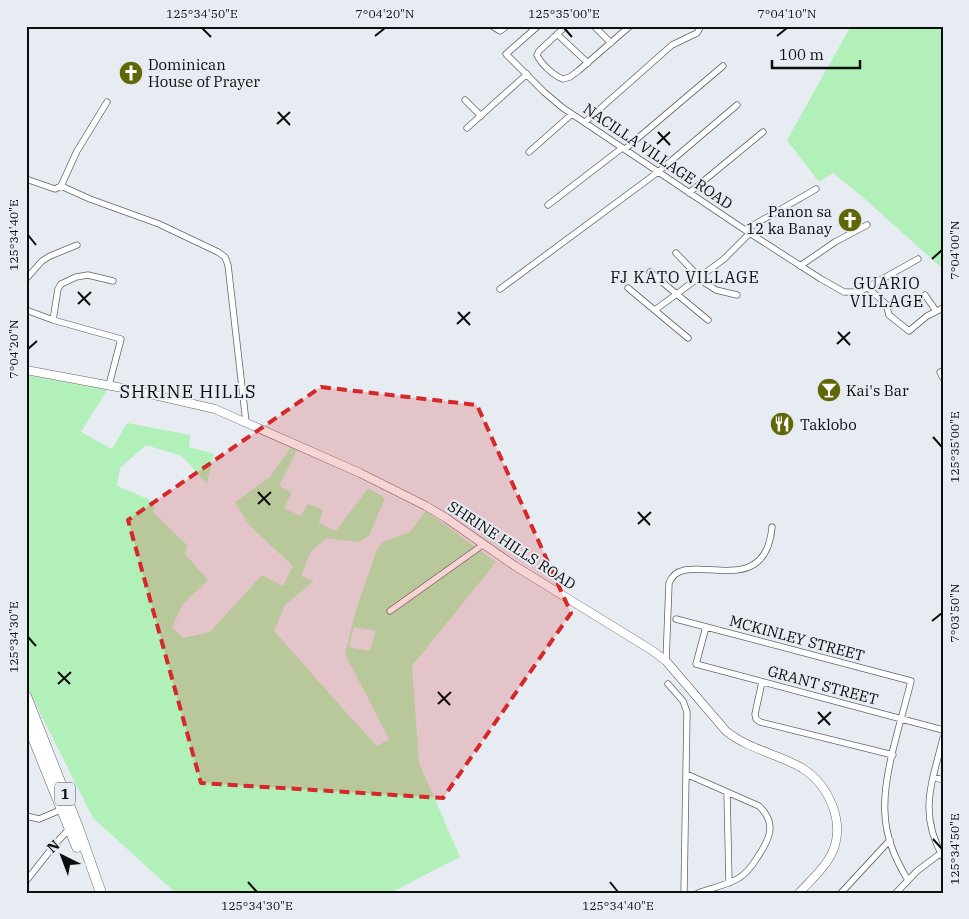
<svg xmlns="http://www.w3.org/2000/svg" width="969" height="919" viewBox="0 0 969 919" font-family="'IBM Plex Serif',serif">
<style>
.green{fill:#b1f0b8;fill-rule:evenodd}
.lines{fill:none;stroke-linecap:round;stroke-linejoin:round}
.street-casing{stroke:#61656b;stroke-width:7}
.secondary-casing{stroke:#61656b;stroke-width:9}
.highway-casing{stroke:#61656b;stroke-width:11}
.street{stroke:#fff;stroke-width:5.5}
.secondary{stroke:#fff;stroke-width:8}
.highway{stroke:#fff;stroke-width:10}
.marked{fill:#d62828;fill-opacity:0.2;stroke:#d62828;stroke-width:4;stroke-dasharray:10 6;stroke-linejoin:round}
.ticks{fill:none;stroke:#0c0d0f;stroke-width:2}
.labels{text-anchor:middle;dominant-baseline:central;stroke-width:4;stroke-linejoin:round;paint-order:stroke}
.shield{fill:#e7ebf2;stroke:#4e5053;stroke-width:1}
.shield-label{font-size:14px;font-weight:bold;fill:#0c0d0f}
.poi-label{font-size:15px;fill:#0c0d0f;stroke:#e7ebf2;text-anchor:start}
.street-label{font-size:15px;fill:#0c0d0f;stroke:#e7ebf2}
.neighbourhood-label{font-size:16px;letter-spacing:1px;fill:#0c0d0f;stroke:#e7ebf2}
.quarter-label{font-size:18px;letter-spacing:1px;fill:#0c0d0f;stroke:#e7ebf2}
.neatline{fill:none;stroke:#0c0d0f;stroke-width:2}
.ticks-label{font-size:12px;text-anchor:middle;fill:#0c0d0f}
</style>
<rect width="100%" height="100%" fill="#e7ebf2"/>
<path class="green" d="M851,26H943V269L865,199L833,173L819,182L787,140Z
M26,375L107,390L81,432L112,449L127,423L190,435L189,447L214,454L207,484L182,456L146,445L120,468L117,486L155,502L153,512L187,545L185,554L208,580L183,604L172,627L183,638L210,632L262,575L283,586L293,566L249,525L235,502L270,477L291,447L297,450L279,486L292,493L284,508L301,516L308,504L323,510L319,523L336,531L368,488L385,498L369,536L359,542L327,538L311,551L301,576L314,581L285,605L274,631L344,710L377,746L389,739L345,654L356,610L377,549L383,542L410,532L426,511L496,562L412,666L419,763L460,857L390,893H176L93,818L26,685ZM354,627L376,631L370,651L349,647Z"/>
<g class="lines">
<g class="street-casing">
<path id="street" d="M492,26L500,31L507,26
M538,26L506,54L544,92L563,108L745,230L821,279L844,292H859L918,259
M566,26L539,51L537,55C541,64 554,76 563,79L570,77L578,71L630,26
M594,26L611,43
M557,34L588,63
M465,100L481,116
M585,122L672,45L697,33L701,26
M467,128L527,74
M625,149L723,66
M529,152L572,114
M26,179L52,188L55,189L61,186L77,151L107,102
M61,186L90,199L159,224L218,252L225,257L228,265L246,422
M689,193L763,132
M548,205L622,148
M745,230L816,189
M676,253L705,283L716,290L737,295
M800,266L835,242L867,225
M650,272L708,320
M26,279L42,261L50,256L77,245
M628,288L688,338
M868,288L886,304L889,315L909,331L927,316L943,308
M500,289L658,172L737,105
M925,295L936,311
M26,310L53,320L121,339L109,385
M655,310L724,259L750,233
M53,320L58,289L61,284L76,277L88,275L113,281
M943,371L940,372L943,378
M390,611L484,544
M676,619L911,681C902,719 882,776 885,814C886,837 896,861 908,880
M706,627L696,664L943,730
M666,661L669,583C683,545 765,606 772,527
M762,682L755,714L756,719L760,722L893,755
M668,684L683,701L687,712L684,893
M943,738C932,783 918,813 943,857
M686,774L759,806C778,824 769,840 757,858C752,866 747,873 739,878C727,885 712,888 698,893
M933,777L943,780
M727,792L729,883
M26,816L39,819L63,809
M26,881L57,842L71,827
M841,893L890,840
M896,893L917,871L941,853"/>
</g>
<g class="secondary-casing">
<path id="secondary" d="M26,370L128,389L215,409L360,473L426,506L446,518L515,566L653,651L666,661L726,731C748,749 778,754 802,768C829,785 847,824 831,855C824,869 810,881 799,893"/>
</g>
<g class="highway-casing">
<path id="highway" d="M26,696L77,825L101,893
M26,720L77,847"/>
</g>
<use href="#street" class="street"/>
<use href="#secondary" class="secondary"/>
<use href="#highway" class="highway"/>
</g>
<path class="marked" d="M321,387L477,405L571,613L443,798L201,783L128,520Z"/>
<path class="ticks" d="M202,28L211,37M564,28L572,37M375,36L385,28M777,36L787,28M278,112L290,125M277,124L290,112M658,132L670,145M657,144L670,132M28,235L36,245M932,259L942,250M78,292L90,305M78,304L91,292M458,312L470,325M457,324L470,312M838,332L850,345M837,344L850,332M28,349L37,341M933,437L942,447M258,492L270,505M258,504L271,492M638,512L650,525M638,524L651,512M932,621L942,613M28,637L36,646M58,672L70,684M58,684L71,672M438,692L450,705M438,704L451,692M818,712L830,725M818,724L831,712M933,839L942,849M248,882L257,892M610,882L618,892"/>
<defs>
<g id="church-disc" transform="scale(1.25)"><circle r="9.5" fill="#606707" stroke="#e7ebf2"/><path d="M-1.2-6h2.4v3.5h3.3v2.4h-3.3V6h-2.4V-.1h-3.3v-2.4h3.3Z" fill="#fff"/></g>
<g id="bar-disc" transform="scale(1.25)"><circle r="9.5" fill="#606707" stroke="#e7ebf2"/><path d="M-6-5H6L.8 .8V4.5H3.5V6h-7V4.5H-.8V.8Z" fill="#fff"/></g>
<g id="restaurant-disc" transform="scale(1.25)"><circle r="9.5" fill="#606707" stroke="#e7ebf2"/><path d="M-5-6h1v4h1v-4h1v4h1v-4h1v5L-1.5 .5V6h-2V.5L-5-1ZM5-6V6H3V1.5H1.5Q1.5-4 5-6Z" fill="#fff"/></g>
</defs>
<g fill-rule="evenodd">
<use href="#church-disc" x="131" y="73"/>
<use href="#church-disc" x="850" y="220"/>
<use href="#bar-disc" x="829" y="390"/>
<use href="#restaurant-disc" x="782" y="424"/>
</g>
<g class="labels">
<rect class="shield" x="55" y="782.5" width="20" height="23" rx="4"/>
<g class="shield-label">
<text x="65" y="794">1</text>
</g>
<g class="poi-label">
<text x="148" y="64">Dominican<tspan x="148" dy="17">House of Prayer</tspan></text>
<text x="832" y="211" text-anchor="end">Panon sa<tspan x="832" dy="17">12 ka Banay</tspan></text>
<text x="846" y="390">Kai's Bar</text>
<text x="800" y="424">Taklobo</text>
</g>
<g class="street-label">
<text transform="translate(658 156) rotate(34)">NACILLA VILLAGE ROAD</text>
<text transform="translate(512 545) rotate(33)">SHRINE HILLS ROAD</text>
<text transform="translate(797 638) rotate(15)">MCKINLEY STREET</text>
<text transform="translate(823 685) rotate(15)">GRANT STREET</text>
</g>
<g class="neighbourhood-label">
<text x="685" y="277">FJ KATO VILLAGE</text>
<text x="887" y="283">GUARIO<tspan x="887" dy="18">VILLAGE</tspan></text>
</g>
<g class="quarter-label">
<text x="188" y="391">SHRINE HILLS</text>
</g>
</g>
<rect width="969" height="919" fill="none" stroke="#e7ebf2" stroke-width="55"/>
<g transform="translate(62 856) rotate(318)" stroke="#e7ebf2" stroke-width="4" paint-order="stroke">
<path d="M0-4L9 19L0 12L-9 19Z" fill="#0c0d0f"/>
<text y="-8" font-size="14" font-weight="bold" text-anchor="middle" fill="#0c0d0f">N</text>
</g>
<path d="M772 60v8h88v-8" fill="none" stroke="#0c0d0f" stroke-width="2.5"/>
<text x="779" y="60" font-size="15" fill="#0c0d0f" stroke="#e7ebf2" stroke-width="4" paint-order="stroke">100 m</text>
<rect x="28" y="28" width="914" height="864" class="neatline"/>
<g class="ticks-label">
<text x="202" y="18">125°34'50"E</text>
<text x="385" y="18">7°04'20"N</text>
<text x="564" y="18">125°35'00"E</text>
<text x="787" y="18">7°04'10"N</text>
<text transform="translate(14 235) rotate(-90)" y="4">125°34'40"E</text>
<text transform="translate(955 250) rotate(-90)" y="4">7°04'00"N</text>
<text transform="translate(14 349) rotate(-90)" y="4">7°04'20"N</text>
<text transform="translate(955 447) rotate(-90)" y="4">125°35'00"E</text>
<text transform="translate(955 613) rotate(-90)" y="4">7°03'50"N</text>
<text transform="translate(14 637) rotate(-90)" y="4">125°34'30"E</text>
<text transform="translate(955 849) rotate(-90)" y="4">125°34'50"E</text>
<text x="257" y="910">125°34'30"E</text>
<text x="618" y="910">125°34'40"E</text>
</g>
</svg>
